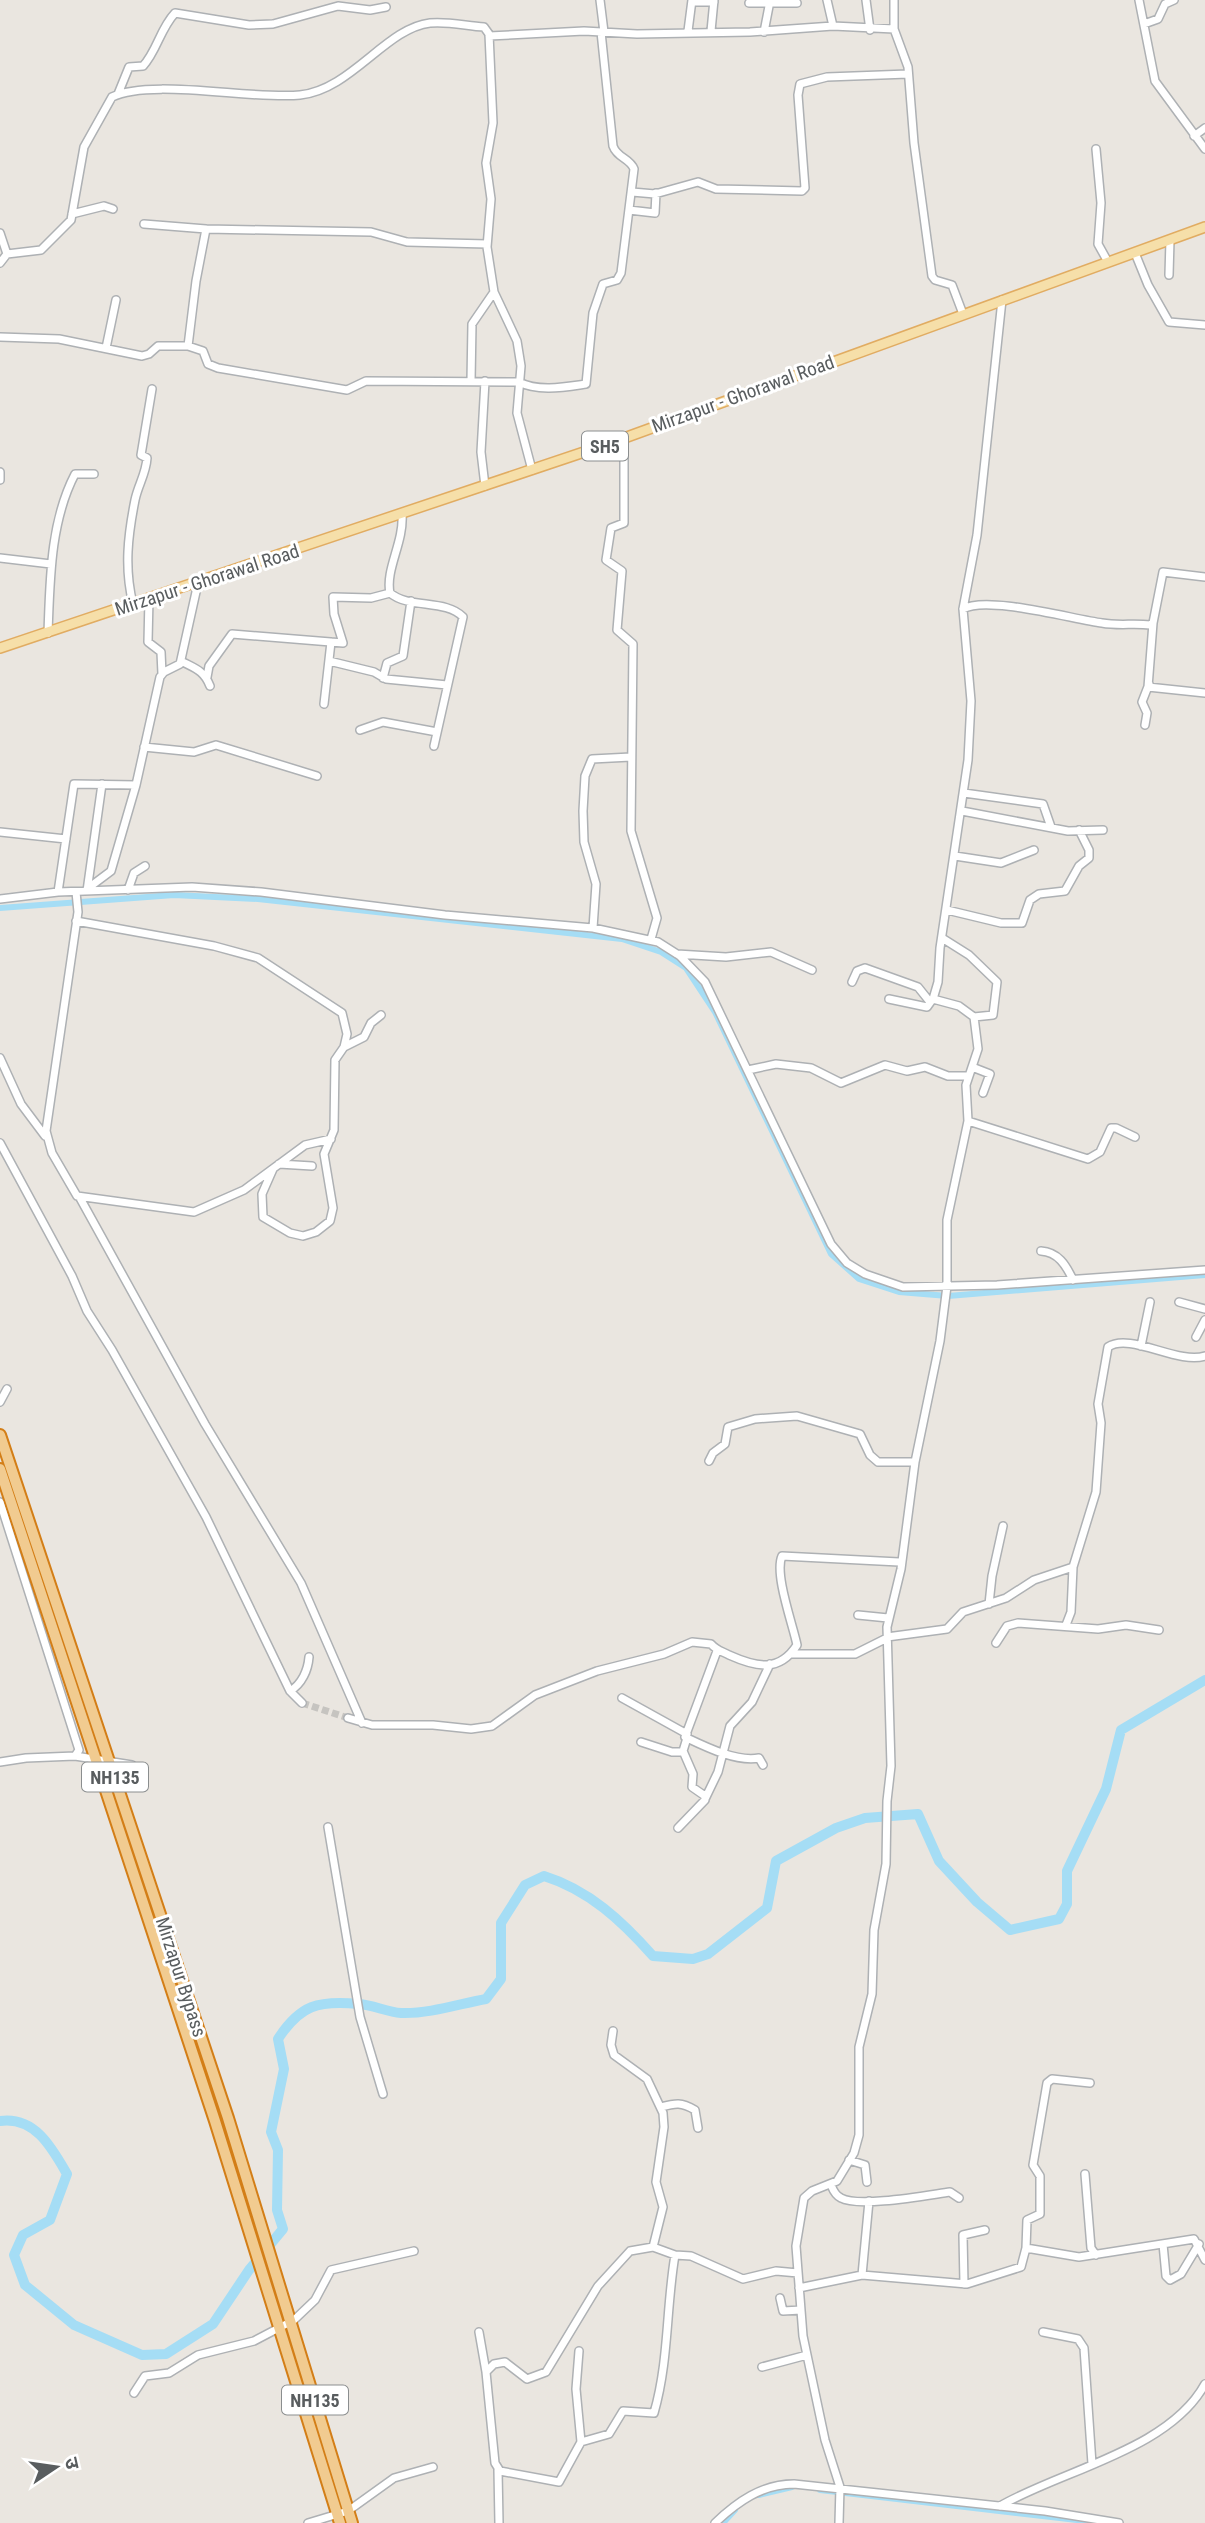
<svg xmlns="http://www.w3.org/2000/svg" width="1205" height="2523" viewBox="0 0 1205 2523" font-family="'Roboto Condensed','Noto Sans Devanagari',sans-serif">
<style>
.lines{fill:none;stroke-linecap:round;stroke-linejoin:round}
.canal{stroke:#a5ddf5;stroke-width:6}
.river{stroke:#a5ddf5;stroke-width:10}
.minor-tunnel{stroke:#c6c4c0;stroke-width:7;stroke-dasharray:7 3.5;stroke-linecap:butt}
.minor-casing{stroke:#aeb1b4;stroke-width:10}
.major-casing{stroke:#e1ac62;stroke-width:12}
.highway-casing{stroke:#d37e17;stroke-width:14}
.minor{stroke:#fff;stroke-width:7}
.major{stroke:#f6dfa9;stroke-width:9}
.highway{stroke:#f1cb90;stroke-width:10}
.labels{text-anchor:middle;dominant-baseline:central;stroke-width:6;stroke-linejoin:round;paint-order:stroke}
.shield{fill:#fff;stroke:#8b8e8f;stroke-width:2}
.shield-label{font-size:18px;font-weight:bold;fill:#595d5f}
.street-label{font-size:19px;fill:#595d5f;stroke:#fff}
</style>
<rect width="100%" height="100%" fill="#eae6e0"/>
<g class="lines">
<path class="canal" d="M0,908L174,895L258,899L622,939L661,952L686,968L715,1012L831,1254L859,1279L899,1292L948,1296L1205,1275
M820,2490L1094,2522
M759,2495L792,2487
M723,2523L735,2510"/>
<path class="river" d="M0,2121C35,2116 52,2148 67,2174L50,2220L23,2235L14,2255L25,2285L74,2325L142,2355L166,2354L213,2324L249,2270L283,2229L277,2210L278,2150L271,2132L284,2069L278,2039C300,2005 318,2000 359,2004C373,2005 387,2012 401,2013C429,2014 459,2004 486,1999L501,1979V1923L525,1885L544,1876C589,1890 622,1921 653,1956L693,1959L708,1954L767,1908L776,1861L836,1828L865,1818L918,1814L939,1861L977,1902L1010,1930L1059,1919L1067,1904V1871L1106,1789L1121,1730L1205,1680"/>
<path class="minor-tunnel" d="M302,1703L348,1718"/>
<g class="minor-casing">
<path id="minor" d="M600,0L604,32
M827,0L833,26
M866,0L870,30
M894,0V29L908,67L914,143L932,276L935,280L952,285L963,314
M1139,0L1155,81L1205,149
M692,2H714
M749,3H797
M1144,24L1158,19L1165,4L1174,0
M688,31L692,0
M711,31L714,0
M764,32L770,1
M489,36L584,31L637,34L750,32L833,26L894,29
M118,94L129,67L143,66C157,51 160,29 175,13L249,25L273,24L338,6L370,10L386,7
M1194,136L1205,128
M1096,149L1101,203L1098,244L1108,262
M632,192L655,194L698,182L716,189L802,191L805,188L798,95L800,84L827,77L908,74
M629,210L655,213L656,193
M72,214L104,206L113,209
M144,224L206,229
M0,233L7,254L0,263
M1135,253L1148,285L1169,322L1205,325
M7,254L41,250L71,220L84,147L112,97C150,78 252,100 300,95C351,90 386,28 430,23C447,21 467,26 484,27L489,34L493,123L486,163L491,199L487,247L494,292L472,324L471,381
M1169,275L1170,240
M494,292L517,341L521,366L517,413L532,470
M0,337L59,339L142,356L149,354L158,346H188L203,351L208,364L218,368L347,390L366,381L519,382C538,392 565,387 586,384L593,313L603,284L617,280L621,273L634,169C630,158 617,158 613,146L601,32
M188,346L196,281L206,229L371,232L407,242L487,244
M106,348L116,300
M624,439V523L611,528L606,560L622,571L617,630L633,644L631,831L657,918L651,939
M0,472V480
M485,486L481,452L485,381
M402,515C404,542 385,570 390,593C409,609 446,599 463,617L434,746
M0,558L51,564
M149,598L148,642L161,652L162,674
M133,604C124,568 128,535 135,500C138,485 146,474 147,458L141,455L152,389
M963,609C986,595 1072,619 1102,623C1118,626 1134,623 1150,625L1153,623L1163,572L1205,577
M1153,623L1148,687L1205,693
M48,633C50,581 50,522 75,474H94
M181,661C194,668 204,670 210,686
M329,661L374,672L386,679L447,685
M207,677L209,666L232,634L343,643L334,614L333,597L371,598L390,593
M383,678L387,663L403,656L411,601
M324,704L331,642
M1145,725L1147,713L1142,702L1149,684
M360,730L383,722L437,732
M144,747L194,752L216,745L317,776
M964,793L1043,804L1051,827
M962,811L1068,831L1103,830
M0,832L66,839
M955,856L1001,863L1034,850
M87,889L111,871L136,785L160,677L164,672L180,664L198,583
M128,890L134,873L145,866
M87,891L102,784
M58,892L74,784L136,785
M76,892L78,912L46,1131L52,1153L77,1196L194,1212L244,1190L305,1145L331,1139
M0,899L58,892L192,887L261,892L445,915L593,928L658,942L680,956L705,982L831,1244L847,1263L865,1274L903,1287L997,1285L1205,1270
M947,910L1001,923H1022L1030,900L1039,894L1065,891L1079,866L1089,858V850L1079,830
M76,921L214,946L258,958L342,1013L347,1034L344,1047L335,1060L334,1130L324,1154L333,1208L330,1221L316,1232L303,1236L290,1233L263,1217L262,1194L273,1169
M593,928L596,884L584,842L583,811L585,776L592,759L631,757
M942,938L969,955L997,982L993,1015L974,1017
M677,954L726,957L771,952L812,970
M852,982L857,971L865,968L918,987L930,1002
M889,999L927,1007L932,1000
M344,1047L364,1037L371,1023L381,1015
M0,1058L21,1104L45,1136
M972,1067L990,1074L983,1093
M748,1070L776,1064L811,1068L841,1083L885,1065L907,1071L925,1067L948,1076H968
M968,1121L1088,1159L1100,1152L1111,1128H1116L1135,1137
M0,1143L72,1276L87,1311L112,1350L206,1517L290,1691L302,1703
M279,1164L312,1166
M80,1198L205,1424L301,1583L362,1723
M1041,1251C1058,1252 1066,1265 1073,1280
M1179,1302L1205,1309
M1196,1337L1205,1320
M1141,1346L1150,1302
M0,1402L7,1389
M709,1461L713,1453L725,1444L728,1427L755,1419L797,1416L860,1434L870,1455L878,1462H915
M0,1502L79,1750L75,1756L26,1758L0,1762
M989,1604L992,1576L1003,1526
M858,1615L888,1618
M1066,1625L1071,1612L1073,1567
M887,1637L947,1629L963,1612L1006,1598L1034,1580L1073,1567L1096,1492L1101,1423L1098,1404L1108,1347C1130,1332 1178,1365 1205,1356
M996,1643L1007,1626L1018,1623L1098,1629L1126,1625L1159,1630
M792,1654H855L887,1638
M290,1691C302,1684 308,1670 309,1657
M622,1698L687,1734
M348,1718L372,1725H433L471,1729L492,1726L535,1695L597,1671L664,1654L692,1642L711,1644C717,1651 722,1651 729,1655C756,1667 779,1673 797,1645C793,1625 774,1574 782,1556L899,1562
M687,1738C708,1748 737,1762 759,1758L763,1765
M641,1742L672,1752H683
M75,1756L132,1765
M705,1799L718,1772L730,1726L752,1702L770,1664
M328,1827L360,2017L383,2094
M678,1828L705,1800V1796L692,1787L693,1774L683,1751L687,1738L685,1737L717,1651
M613,2031L611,2045L614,2055L647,2079L663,2113L664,2127L656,2182L663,2207L653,2247
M661,2107C676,2103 681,2102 695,2110L698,2128
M849,2160L865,2165L867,2182
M1085,2174L1091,2248L1096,2255
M831,2185C833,2190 836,2196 841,2198C859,2208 928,2195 950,2192L959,2198
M1163,2244L1166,2276L1170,2280L1181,2274L1199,2244
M1026,2248L1079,2257L1194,2239L1205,2260
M675,2255C666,2308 669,2361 654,2413L623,2411L609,2434L581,2442L559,2482L500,2471L495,2463L486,2372L494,2364L505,2362L527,2379L546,2372L598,2286L630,2251L653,2247L675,2255L691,2256L743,2279L776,2271L798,2273
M862,2275L869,2201
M964,2284L963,2235L985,2230
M799,2288L862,2275L967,2284L1021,2267L1026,2248L1027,2220L1040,2214V2176L1033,2165L1047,2083L1052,2079L1090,2083
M780,2298L783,2311L801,2310
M479,2332L486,2372
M1043,2332L1078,2339L1084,2348L1092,2464
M579,2351L576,2389L581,2442
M762,2367L807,2355
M134,2393L145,2376L169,2373L198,2355L254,2341L294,2320L315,2300L331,2270L414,2251
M498,2470L499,2523
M1000,2506C1062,2470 1169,2450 1205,2384
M308,2523L348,2511L394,2478L433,2467
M715,2523C737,2502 762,2484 794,2484L1045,2511L1119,2523
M839,2523L840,2487L825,2440L803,2336L796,2246L804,2198L812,2191L837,2181L854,2153L859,2135V2047L872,1994L874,1930L886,1864L887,1801L891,1766L887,1627L901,1569L915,1462L940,1341L947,1286V1220L968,1121L966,1085L978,1049L974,1017L959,1006L933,999L938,982L940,948L968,760L971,701L963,609L977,535L1002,300"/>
</g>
<g class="major-casing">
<path id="major" d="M0,648L605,445L1205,227"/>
</g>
<g class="highway-casing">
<path id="highway" d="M0,1435L228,2118L352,2523
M0,1469L215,2121L340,2523"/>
</g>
<use href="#minor" class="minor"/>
<use href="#major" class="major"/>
<use href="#highway" class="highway"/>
</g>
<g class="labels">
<g class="shield">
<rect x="582" y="431.5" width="46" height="29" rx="5"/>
<rect x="82" y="1762.5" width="66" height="29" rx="5"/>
<rect x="282" y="2385.5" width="66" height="29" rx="5"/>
</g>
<g class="shield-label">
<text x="605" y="446">SH5</text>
<text x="115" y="1777">NH135</text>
<text x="315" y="2400">NH135</text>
</g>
<g class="street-label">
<text transform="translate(743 394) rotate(-20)">Mirzapur - Ghorawal Road</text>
<text transform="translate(207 580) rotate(-18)">Mirzapur - Ghorawal Road</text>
<text transform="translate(181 1977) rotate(72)">Mirzapur Bypass</text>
</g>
</g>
<g transform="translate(56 2467) rotate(77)" stroke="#ffffff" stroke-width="5" paint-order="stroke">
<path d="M0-5L12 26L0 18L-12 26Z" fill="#595d5f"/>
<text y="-10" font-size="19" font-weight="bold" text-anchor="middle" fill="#595d5f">उ</text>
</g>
</svg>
